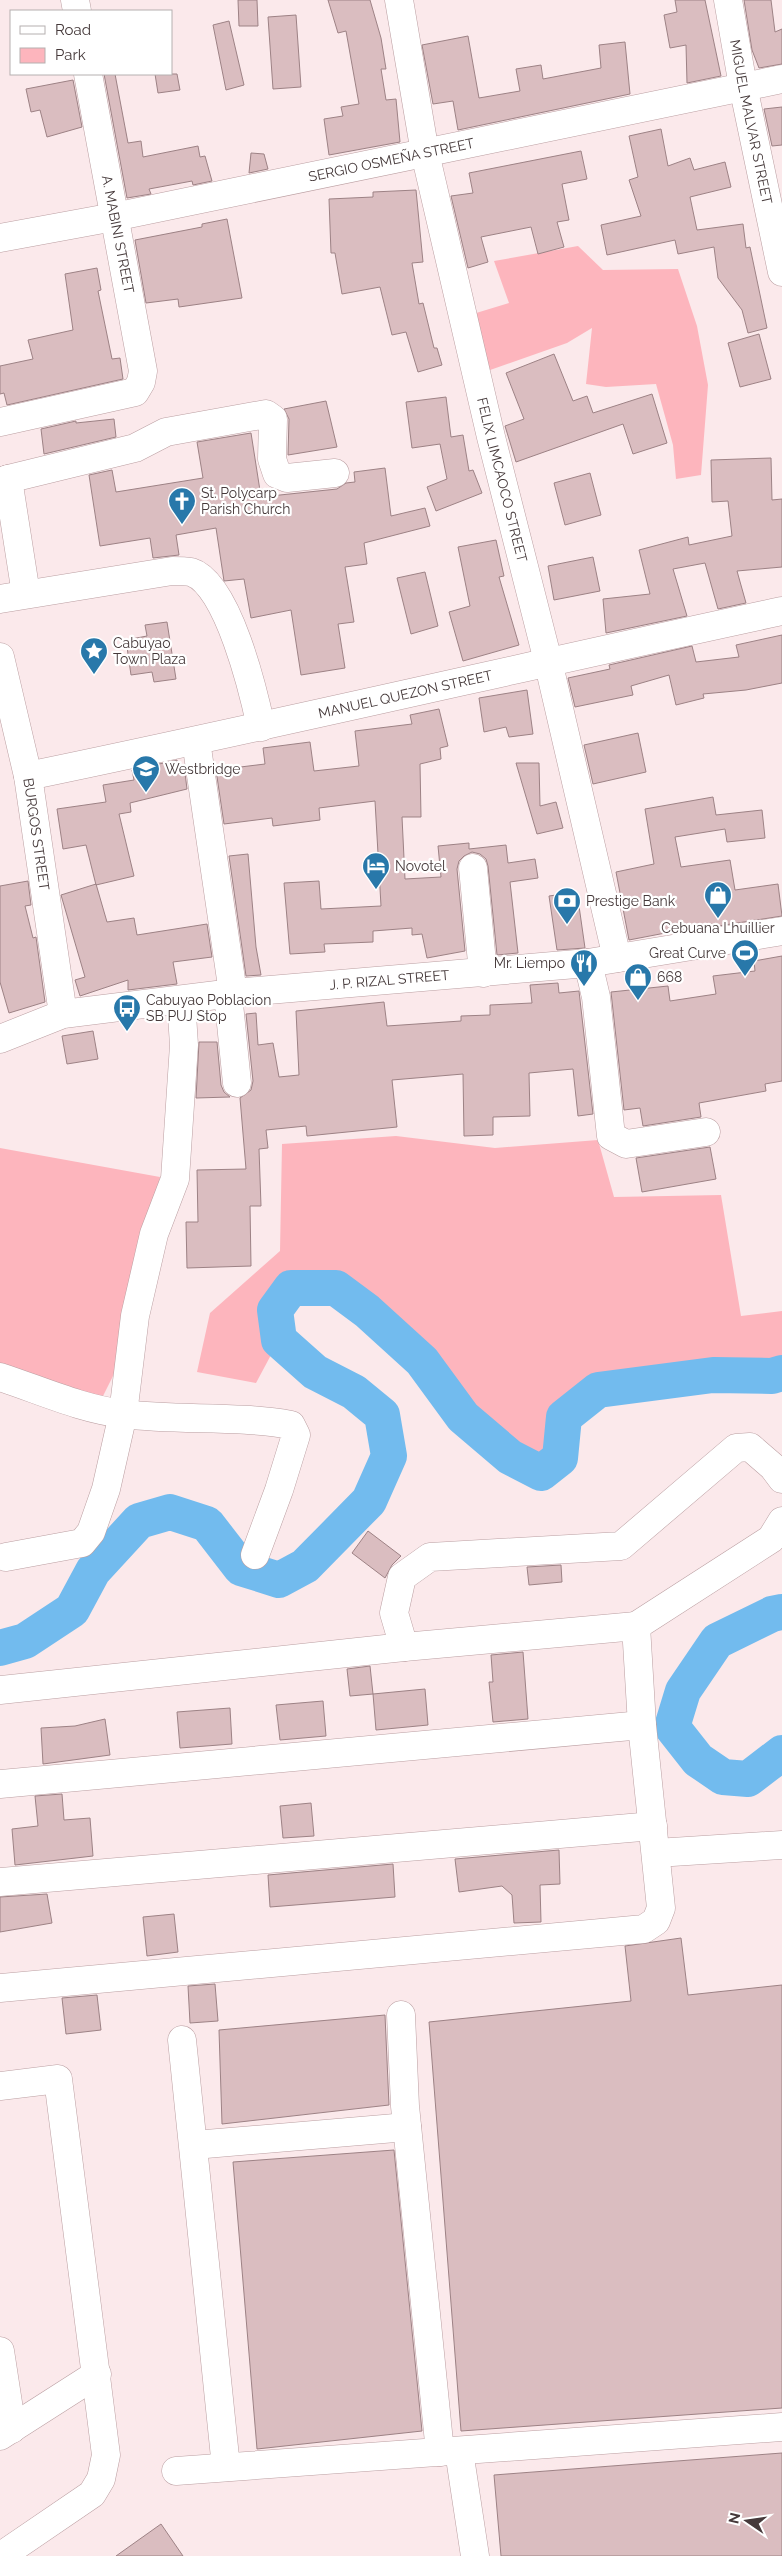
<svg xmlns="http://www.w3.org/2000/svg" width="782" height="2556" viewBox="0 0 782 2556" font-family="Raleway,sans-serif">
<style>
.green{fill:#fdb5bd}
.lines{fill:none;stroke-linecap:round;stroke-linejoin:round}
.river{stroke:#72bbee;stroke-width:36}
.building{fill:#dabdc0;stroke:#9d8285}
.minor-casing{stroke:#bb9fa2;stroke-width:29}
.major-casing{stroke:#bb9fa2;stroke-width:29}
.minor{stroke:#fff;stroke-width:28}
.major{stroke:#fff;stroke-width:28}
.labels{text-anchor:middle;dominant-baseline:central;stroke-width:4.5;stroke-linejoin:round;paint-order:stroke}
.street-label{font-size:14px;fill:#45393a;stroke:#fff}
.poi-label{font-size:14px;fill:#45393a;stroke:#fff;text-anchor:start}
</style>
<rect width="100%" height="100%" fill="#fbe9eb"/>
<path class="green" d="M578,246L603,270L678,269L697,326L708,385L701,475L676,479L673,445L656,384L606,387L586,384L592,328L567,343L473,376L463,317L509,303L494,261Z
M396,1136L495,1148L598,1140L614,1197L721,1195L741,1316L782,1311V1373L772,1376L713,1375L598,1390L564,1417L560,1458L541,1473L510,1457L463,1417L422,1361L367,1311L336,1288H291L275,1310L279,1340L256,1383L197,1372L210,1313L280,1251L282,1144Z
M0,1148L160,1177L150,1234L122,1358L100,1402L0,1371Z"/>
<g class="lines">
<path class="river" d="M782,1612L772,1614L717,1641L683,1691L672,1727L698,1760L723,1777L748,1779L782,1753
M0,1648L25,1641L72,1610L93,1571L139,1521L170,1512L207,1524L241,1568L279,1580L305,1566L369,1501L389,1456L382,1415L354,1392L315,1372L279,1340L275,1310L291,1288H336L367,1311L422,1361L463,1417L510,1457L541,1473L560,1458L564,1417L598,1390L713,1375L772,1376L782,1373"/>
</g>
<path class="building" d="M238,0H257L258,26H239Z
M328,0H370L381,38L386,69H381L386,100L396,99L400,142L329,155L324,119L343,116L341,107L359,104L346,31L338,33Z
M675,0H705L721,76L687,83L686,45L670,48L664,15L677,12Z
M744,0H771L775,32L782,29V64L759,68L752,50Z
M296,15L301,87L273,89L268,17Z
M229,21L244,85L226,90L213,25Z
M468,36L479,98L520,91L516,69L541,65L543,79L601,68L599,45L625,42L630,94L458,130L453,101L433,104L422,45Z
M104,74H115L128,143L141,141L143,157L198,146L200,157L205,156L212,181L193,185L192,181L149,189L151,194L127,198Z
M155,74H177L180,90L158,93Z
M73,80L82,127L47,137L40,110L31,112L26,89Z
M782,107V145L772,146L764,109Z
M661,129L668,166L690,158L694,170L725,162L731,187L690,197L697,230L743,224L746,248L750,247L767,328L748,333L742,310L718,278L714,247L678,254L675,240L607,255L601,225L641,216L629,180L638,177L629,136Z
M581,151L587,179L562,184L569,220L557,222L564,247L538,254L531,227L481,237L488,262L468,268L451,196L473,193L469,173Z
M251,153L264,154L268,169L249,173Z
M416,190L423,262L412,263L419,304L423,303L434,348H437L442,365L418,372L406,332L392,335L380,287L342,294L335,253H331L329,199L373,197V192Z
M227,219L242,298L179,307L178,299L146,303L135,240L202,227V224Z
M97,268L101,290L98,291L112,359L120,358L123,379L7,405L4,393L0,394V366L33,359L28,340L73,330L65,274Z
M759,334L771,379L740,387L728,343Z
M554,354L573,401L587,396L593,413L652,394L667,443L633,454L623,424L516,462L505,426L524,419L506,373Z
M446,397L451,437L463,435L469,471L473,470L482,493L436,511L427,487L447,479L440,444L412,448L406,402Z
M326,401L337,447L288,455L289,419L284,409Z
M114,419L116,437L44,454L41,429L76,421V423Z
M251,433L261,497L337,489L346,483L355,482L354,472L385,468L391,516L425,508L430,526L364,543L367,564L345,567L354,622L338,624L345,668L301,675L291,610L251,618L244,579L224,581L216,528L176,535L179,555L153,558L150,538L100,546L89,475L112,470L116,492L203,478L197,442Z
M771,458L772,500L782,499V567L737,571L746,603L718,609L705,563L673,569L687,616L606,633L603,599L650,594L639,550L688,537L689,545L732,536L728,501L712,502L711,460Z
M590,473L601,515L565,525L554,483Z
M496,540L504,576L499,577L519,645L463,661L449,612L470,606L458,547Z
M593,557L600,591L554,600L548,566Z
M425,572L438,626L411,634L397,578Z
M167,622L176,679L154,682L152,672L131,675L126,640L147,636L145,625Z
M782,635V683L746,690L703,694L704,698L676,705L669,675L631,686L633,695L575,707L568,678L610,669L609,665L692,646L696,662L739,657L736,645Z
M527,690L533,734L509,737L506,727L484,732L479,698Z
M439,709L448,746L440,748L441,759L420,764L421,817H402L405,879L441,877L438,846L469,843V849L506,845L508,863L535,859L538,878L510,882L518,953L497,955L488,866L486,859L480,854L472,852L464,856L459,861L457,869L465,951L427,958L422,934L412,935V928L373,931V942L324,944L325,952L290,954L284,883L319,881L321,909L381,906L375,801L319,808L320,820L273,826L272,818L224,824L216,770L265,764L263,748L310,742L314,771L359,766L355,731L412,724L410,715Z
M638,733L646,772L593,784L584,745Z
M177,760L180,774L185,773L187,789L130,803L131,812L119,814L134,876L96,885L86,845L63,849L57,809L106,802L103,785L134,780L132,770Z
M516,763H539L540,806L556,802L563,828L537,834Z
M713,797L716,815L762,810L765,838L727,842L725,829L675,837L681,867L730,860L735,890L778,884L782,916L712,927V924L629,940L616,872L654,864L645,809Z
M248,854L256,947L261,975L246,976L229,856Z
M28,881L31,905L25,906L33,938L36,937L45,1002L9,1013L0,982V886Z
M96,884L107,922L134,918L137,935L207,924L212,957L173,962L177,984L128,990V980L80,996L75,980L85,977L61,895Z
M577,892L585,948L557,950L549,896Z
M782,956V1081L765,1084L766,1091L699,1103L701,1117L643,1126L640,1108L624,1110L611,992L668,986L670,1001L716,994L713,976L755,971L754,961Z
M558,983L559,993L579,991L593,1114L578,1116L573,1069L529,1073L530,1116L493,1117V1135L464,1136L463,1074L392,1080L397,1127L307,1136L306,1126L266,1130L268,1148L259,1149L261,1206H250L251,1266L187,1268L186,1222H198L197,1170L246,1169L240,1098L251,1090L253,1081L246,1014L256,1013L258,1045L273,1043L279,1077L299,1075L296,1011L384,1002L387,1026L461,1021V1016L490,1015V1005L532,1003L530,985Z
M93,1031L98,1059L67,1064L62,1036Z
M199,1042H217L221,1085L224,1092L230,1097L196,1098Z
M710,1147L716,1179L642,1192L636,1158Z
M368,1531L401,1556L392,1565L385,1578L352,1553Z
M561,1565L562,1582L529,1585L527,1567Z
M523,1652L528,1719L493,1722L489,1682H493L491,1655Z
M370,1666L373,1694L350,1696L347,1669Z
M425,1689L428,1725L376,1730L373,1694Z
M323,1701L326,1736L280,1740L276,1705Z
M230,1708L232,1744L180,1748L177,1712Z
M105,1719L110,1755L43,1764L41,1728L75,1726Z
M62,1794L64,1820L90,1818L93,1856L15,1865L12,1829L38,1826L35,1796Z
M311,1803L314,1836L283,1838L280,1806Z
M559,1850L560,1884L540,1885L541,1922L514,1923L512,1895L502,1886L459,1892L455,1859Z
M393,1864L395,1897L270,1907L268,1875Z
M47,1894L52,1923L0,1932V1897Z
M174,1914L178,1952L147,1956L143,1917Z
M681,1938L688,1995L782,1985V2408L461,2431L429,2022L631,2001L625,1946Z
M215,1984L218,2021L190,2023L188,1986Z
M97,1995L101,2030L66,2034L62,1998Z
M385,2015L389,2105L222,2124L219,2030Z
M394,2150L422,2431L257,2449L233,2162Z
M782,2453V2556H501L494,2475Z
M161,2524L183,2556H116Z"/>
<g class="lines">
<g class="minor-casing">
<g id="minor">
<path d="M75,0L77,11"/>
<path id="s1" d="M399,0L425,153L491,437L548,661L617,958"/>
<path id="s2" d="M728,0L743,86L782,272"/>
<path id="s3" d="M0,238L114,217L782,79"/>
<path d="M0,422L135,392L141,382L143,371L88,74"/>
<path d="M8,479L135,448L166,432L266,414L273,419L272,459L277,474L287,478L335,473"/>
<path d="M0,482L8,479L26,594"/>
<path d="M0,599L172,571C178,571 185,571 191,572C228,583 254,694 261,727"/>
<path id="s4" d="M0,657L28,776L63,1014"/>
<path d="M196,741L233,993"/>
<path id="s5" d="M28,776C280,724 530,665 782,611"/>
<path d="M473,868L483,973"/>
<path d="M588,963L596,997L611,1136L626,1144L706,1132"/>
<path d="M228,994L237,1083"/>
<path d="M0,1377C40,1390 81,1409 124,1414C179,1421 236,1415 291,1425L296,1435L279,1490L255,1555"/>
<path d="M6,1557L82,1543L91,1532L106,1489L123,1414L135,1316L154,1234L175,1179L184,1045L181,1000"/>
<path d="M636,1626L771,1539L782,1521"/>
<path d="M404,1647L394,1613L402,1577L430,1557L621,1546L736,1448L750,1447L773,1467L782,1479"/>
<path d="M0,1690L404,1647L636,1626L642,1725L661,1908L656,1921L644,1929L0,1988"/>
<path d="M0,1784L642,1725"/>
<path d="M656,1853L782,1845"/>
<path d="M0,1882L653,1826"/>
<path d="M401,2015L405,2106L440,2452"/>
<path d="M182,2040L226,2467"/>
<path d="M0,2086L58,2079L106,2455L101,2479L92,2494L1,2556"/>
<path d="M194,2145L407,2127"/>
<path d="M0,2351L12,2429"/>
<path d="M0,2436L97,2374"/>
<path d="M459,2451L475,2556"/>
<path d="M176,2471L782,2427"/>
</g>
</g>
<g class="major-casing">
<g id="major">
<path id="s6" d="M0,1039L63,1014L233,993L588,963L782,931"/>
</g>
</g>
<use href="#minor" class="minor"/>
<use href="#major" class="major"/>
</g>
<defs>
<g id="church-pin" transform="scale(1.4375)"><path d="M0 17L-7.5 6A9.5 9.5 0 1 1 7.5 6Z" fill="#2878aa" stroke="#fff"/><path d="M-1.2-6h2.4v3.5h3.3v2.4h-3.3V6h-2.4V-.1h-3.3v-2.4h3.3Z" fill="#fff"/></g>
<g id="sight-pin" transform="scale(1.4375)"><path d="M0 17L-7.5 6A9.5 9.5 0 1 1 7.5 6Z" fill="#2878aa" stroke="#fff"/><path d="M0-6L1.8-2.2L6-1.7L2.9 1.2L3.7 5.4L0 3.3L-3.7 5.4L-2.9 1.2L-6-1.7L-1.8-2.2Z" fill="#fff"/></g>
<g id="school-pin" transform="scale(1.4375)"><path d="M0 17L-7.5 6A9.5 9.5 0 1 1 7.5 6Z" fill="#2878aa" stroke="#fff"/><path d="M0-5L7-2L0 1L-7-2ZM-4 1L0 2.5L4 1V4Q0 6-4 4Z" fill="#fff"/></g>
<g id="hotel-pin" transform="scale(1.4375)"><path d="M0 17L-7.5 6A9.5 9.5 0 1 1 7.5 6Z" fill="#2878aa" stroke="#fff"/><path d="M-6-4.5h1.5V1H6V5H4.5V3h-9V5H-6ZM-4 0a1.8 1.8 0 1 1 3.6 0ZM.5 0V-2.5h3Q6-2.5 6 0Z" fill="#fff"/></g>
<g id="shop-pin" transform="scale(1.4375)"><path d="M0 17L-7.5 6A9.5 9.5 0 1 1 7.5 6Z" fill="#2878aa" stroke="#fff"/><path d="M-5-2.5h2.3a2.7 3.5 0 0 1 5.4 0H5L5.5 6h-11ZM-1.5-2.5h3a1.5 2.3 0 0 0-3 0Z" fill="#fff"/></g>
<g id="bank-pin" transform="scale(1.4375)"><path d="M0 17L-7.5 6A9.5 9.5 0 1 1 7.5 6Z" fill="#2878aa" stroke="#fff"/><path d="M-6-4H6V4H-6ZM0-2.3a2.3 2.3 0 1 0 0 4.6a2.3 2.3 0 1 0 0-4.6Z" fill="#fff"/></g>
<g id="stadium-pin" transform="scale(1.4375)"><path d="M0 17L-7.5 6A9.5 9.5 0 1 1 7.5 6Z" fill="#2878aa" stroke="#fff"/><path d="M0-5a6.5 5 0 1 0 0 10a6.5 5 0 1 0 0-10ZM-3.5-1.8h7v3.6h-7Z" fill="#fff"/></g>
<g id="restaurant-pin" transform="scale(1.4375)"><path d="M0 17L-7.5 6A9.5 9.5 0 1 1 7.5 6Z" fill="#2878aa" stroke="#fff"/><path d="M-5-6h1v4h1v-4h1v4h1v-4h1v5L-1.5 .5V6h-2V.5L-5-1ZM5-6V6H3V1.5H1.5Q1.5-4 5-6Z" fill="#fff"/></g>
<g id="bus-pin" transform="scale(1.4375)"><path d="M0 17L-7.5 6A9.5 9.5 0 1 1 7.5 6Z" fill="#2878aa" stroke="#fff"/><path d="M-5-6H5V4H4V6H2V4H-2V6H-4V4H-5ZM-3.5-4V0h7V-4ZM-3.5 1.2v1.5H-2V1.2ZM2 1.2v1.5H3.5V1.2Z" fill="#fff"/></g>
</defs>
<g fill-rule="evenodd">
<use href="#church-pin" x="182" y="501"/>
<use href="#sight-pin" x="94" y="651"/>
<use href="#school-pin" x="146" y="769"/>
<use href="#hotel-pin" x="376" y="866"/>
<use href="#shop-pin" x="718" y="895"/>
<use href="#bank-pin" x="567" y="901"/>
<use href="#stadium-pin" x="745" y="953"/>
<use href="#restaurant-pin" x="584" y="963"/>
<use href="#shop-pin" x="638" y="977"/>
<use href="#bus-pin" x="127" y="1008"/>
</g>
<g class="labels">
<g class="street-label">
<text stroke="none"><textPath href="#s2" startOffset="124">MIGUEL MALVAR STREET</textPath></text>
<text stroke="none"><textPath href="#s3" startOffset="399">SERGIO OSMEÑA STREET</textPath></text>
<text transform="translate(118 234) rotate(79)">A. MABINI STREET</text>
<text stroke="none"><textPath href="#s1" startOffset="491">FELIX LIMCAOCO STREET</textPath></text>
<text stroke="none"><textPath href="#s5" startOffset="386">MANUEL QUEZON STREET</textPath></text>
<text stroke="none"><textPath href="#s4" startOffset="181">BURGOS STREET</textPath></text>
<text stroke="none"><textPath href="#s6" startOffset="396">J. P. RIZAL STREET</textPath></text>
</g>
<g class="poi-label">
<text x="201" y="493">St. Polycarp<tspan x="201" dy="16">Parish Church</tspan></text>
<text x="113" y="643">Cabuyao<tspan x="113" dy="16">Town Plaza</tspan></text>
<text x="165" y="769">Westbridge</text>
<text x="395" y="866">Novotel</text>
<text x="586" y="901">Prestige Bank</text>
<text x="718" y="928" text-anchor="middle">Cebuana Lhuillier</text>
<text x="726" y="953" text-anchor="end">Great Curve</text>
<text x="565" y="963" text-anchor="end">Mr. Liempo</text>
<text x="657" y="977">668</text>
<text x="146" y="1000">Cabuyao Poblacion<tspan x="146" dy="16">SB PUJ Stop</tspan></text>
</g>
</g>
<rect x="10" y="10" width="162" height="65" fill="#ffffff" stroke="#b5b0b0"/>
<rect x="20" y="26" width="25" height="8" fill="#ffffff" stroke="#b5b0b0"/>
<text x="55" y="35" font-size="15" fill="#45393a">Road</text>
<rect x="20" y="48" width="25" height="15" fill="#fdb5bd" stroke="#b5b0b0"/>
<text x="55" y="60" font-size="15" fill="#45393a">Park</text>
<g transform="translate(747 2521) rotate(283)" stroke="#ffffff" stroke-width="4" paint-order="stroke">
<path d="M0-4L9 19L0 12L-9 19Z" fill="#45393a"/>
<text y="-8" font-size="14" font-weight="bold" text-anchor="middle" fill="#45393a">N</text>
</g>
</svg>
